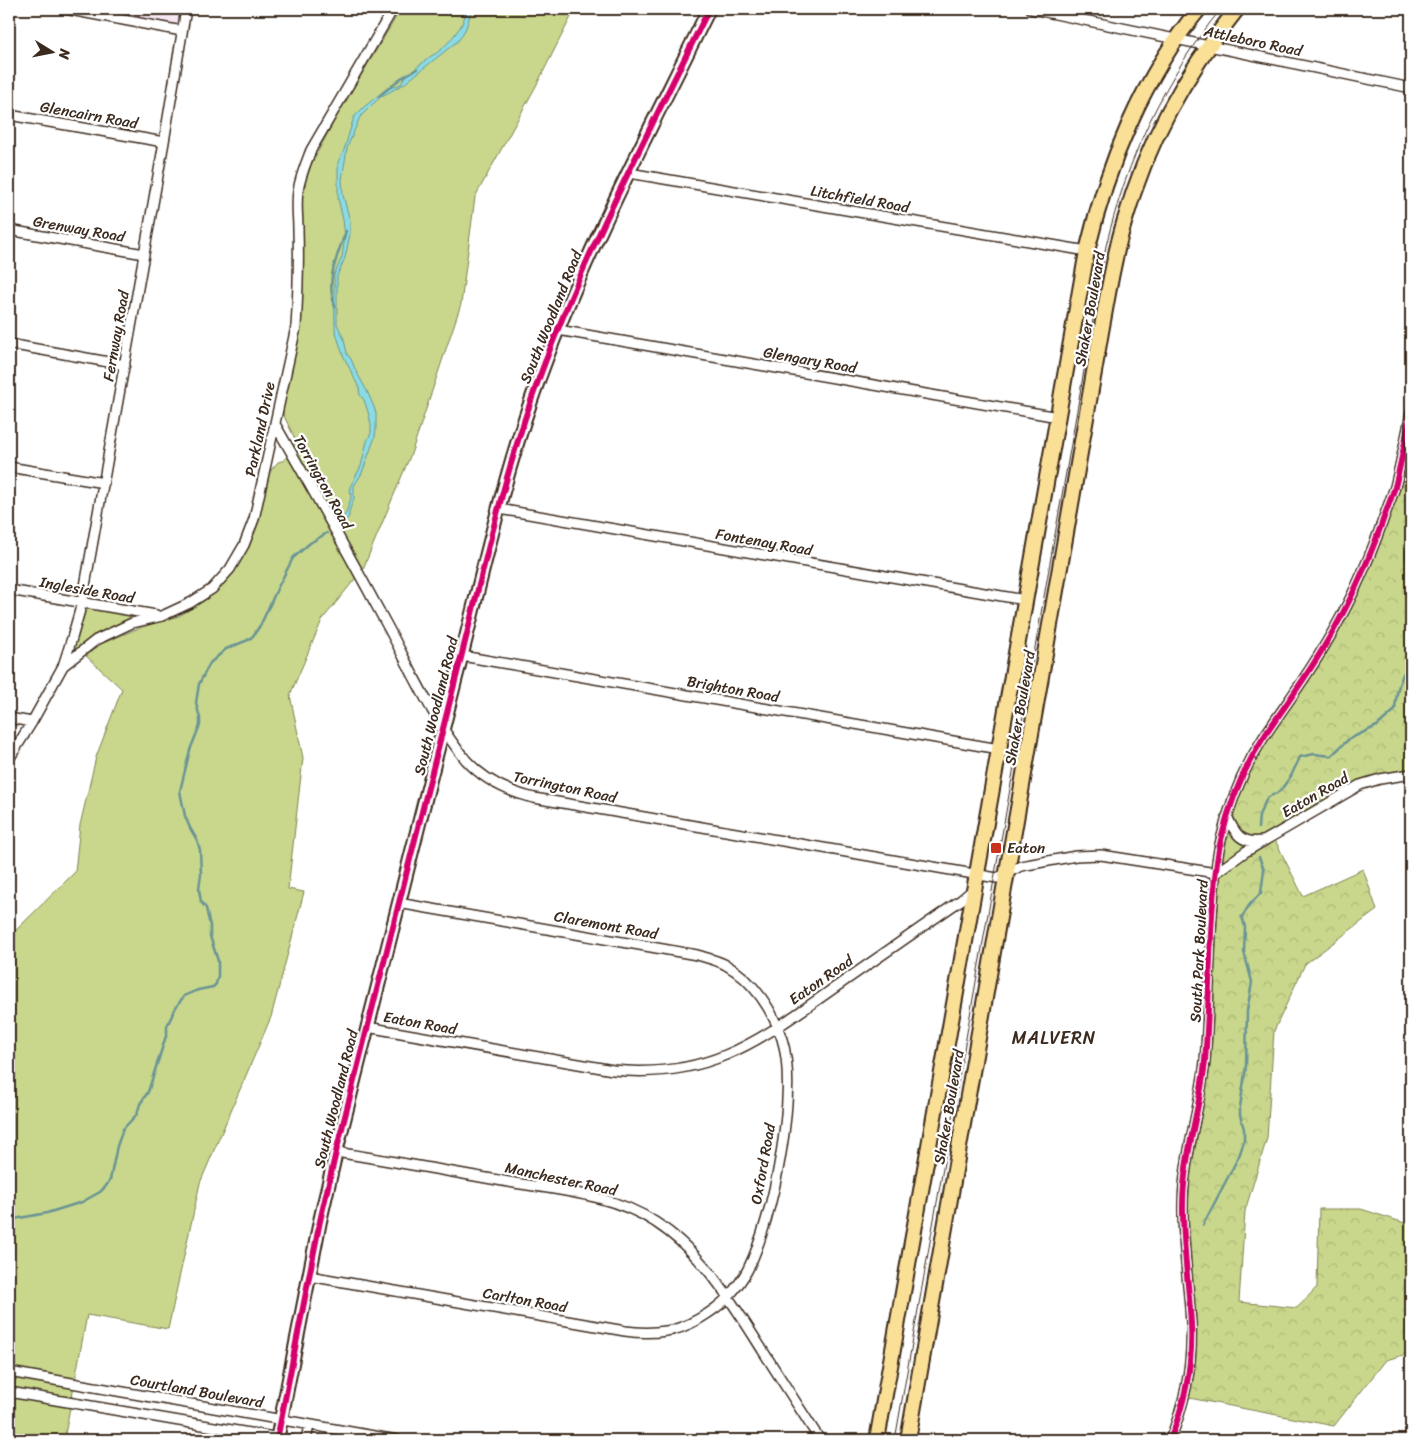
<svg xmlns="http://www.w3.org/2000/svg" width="1420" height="1449" viewBox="0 0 1420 1449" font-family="Sriracha,sans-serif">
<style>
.built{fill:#f4e7f2}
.green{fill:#c8d78b;stroke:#828054}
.forest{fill:url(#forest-crowns);stroke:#828054}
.water{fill:#8adbe4;stroke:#6a9495}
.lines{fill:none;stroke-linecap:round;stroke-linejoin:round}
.stream{stroke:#6a9495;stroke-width:2.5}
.street-casing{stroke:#3b2a1e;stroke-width:12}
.secondary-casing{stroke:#3b2a1e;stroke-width:16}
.primary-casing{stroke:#3b2a1e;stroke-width:18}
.street{stroke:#fff;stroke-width:9}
.secondary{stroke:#fff;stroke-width:12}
.primary{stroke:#fadf96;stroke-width:14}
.tram{stroke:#3b2a1e;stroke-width:1}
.cycleway-casing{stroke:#fff;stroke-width:9}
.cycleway{stroke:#d6006c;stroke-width:6}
.poi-dot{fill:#c8321e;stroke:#fff;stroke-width:2}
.labels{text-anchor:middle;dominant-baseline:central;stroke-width:4.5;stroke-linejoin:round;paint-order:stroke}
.street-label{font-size:15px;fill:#3b2a1e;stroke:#fff}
.poi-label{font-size:15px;fill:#3b2a1e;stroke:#fff;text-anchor:start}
.quarter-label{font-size:18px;letter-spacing:1px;fill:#3b2a1e;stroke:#fff}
</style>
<defs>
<pattern id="forest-crowns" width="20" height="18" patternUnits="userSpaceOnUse" patternTransform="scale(1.25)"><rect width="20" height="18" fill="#c8d78b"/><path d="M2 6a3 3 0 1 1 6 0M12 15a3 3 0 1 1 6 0" fill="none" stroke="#adb978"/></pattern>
</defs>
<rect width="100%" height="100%" fill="#fff"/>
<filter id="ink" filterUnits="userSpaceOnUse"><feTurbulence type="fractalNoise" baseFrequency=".02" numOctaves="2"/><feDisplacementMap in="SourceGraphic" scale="10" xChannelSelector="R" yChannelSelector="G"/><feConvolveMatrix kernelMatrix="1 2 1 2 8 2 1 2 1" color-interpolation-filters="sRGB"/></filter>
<g filter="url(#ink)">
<path class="built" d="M82,9H182L180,19L179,23L175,25Z"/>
<path class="green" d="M401,9H575L536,86L475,197L461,304L411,454L363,569L322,620L290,695L303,758L288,889L304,892L271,1017L200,1183L168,1329L87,1315L64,1440H9V937L75,872L80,825L96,757L122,689L86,656L101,644L115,638L139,628L179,616L204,601L220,588L233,574L251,540L258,522L263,501L266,480L271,470L278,462L285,460L295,439L283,414V406L300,330L303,263L301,213L302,195L307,172L339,112Z
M82,603L162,616L132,623L63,666Z"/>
<path class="forest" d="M1411,413V774L1380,779L1273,836L1303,896L1363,869L1377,910L1305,964L1274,1031L1267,1138L1245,1211L1239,1302L1297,1308L1317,1287L1319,1209H1361L1411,1225V1353L1386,1360L1334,1426L1184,1397L1190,1360L1183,1211L1197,1111L1216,873L1243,775L1326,644L1394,489Z"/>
<path class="water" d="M467,9H472L466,28L459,40L404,84L382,96L375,102L360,117L347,148L342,180L343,195L350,221V234L345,258L337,276V324L344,339L347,354L351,359L356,371L367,391L374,407L376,413V428L375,437L362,473L354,486V498L349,512V516L344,524L340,522L346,513L351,498L350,487L361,466L367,441L371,433V424L368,412L364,400L360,395L359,388L343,355L335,330L334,275L342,257L345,236L343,220L338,198V162L344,150L354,117L364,107L385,90L401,84L404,78L431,56C442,52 456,34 462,24C464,20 465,14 467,9Z"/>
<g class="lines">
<path class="stream" d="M379,96L401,78L417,69
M335,307C325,280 337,257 346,231
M1411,541C1404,552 1404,559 1411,569
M1258,828L1259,815L1267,798L1280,791L1291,776L1300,757L1314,754L1331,756L1349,739L1377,726L1395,710C1396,694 1399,675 1411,663
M9,1220L47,1213L82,1202L100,1192L106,1186L110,1180L117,1146L123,1129L137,1114L140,1104L148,1092L167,1033V1026L176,1007L184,996L198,990L213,987L216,984L218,976V961L210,936V926L206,908L201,902L199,889L201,874L200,850L197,840L190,828L185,816L180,791L190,750L200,725V718L196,703L199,684L210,663L226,649L248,640L253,636L261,624L278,587L293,558L310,543L327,533
M1203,1225L1239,1156L1244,1142V1129L1240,1115V1107L1246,1066L1247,1011L1252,982L1244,952L1245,927L1242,917L1250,904L1261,893L1264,870L1259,857"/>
<g class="street-casing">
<path id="street" d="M65,9L182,31
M1031,9L1411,88
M9,115L164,142
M629,173L1087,251
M9,230L144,254
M558,330L1058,417
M9,344L125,365
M275,424C314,492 352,560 389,629C412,672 435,723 466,760C484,780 509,792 534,798L968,873L997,878L1021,866L1076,856L1101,855L1216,873L1245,852L1360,785L1380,779L1411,774
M9,467L104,483
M499,509L1025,600
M9,590L156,615
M462,656L999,749
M63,666L72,638L82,603L164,142L186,9
M9,718L32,722
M9,759L32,722L63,666L96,640L132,623L162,616L190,603L212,589L230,569L244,545L254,519L296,327C298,295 299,262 298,230C298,217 296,204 298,191C300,177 306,163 311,150L393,9
M1227,816C1235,834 1241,844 1262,841
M367,1027L613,1070C713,1080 762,1038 840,984C880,956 921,928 961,900L975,888
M336,1152C391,1161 447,1171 503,1181C553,1190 611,1193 655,1222C703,1253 733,1303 763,1351C782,1381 801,1410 820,1440
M309,1276L625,1331C639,1333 653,1333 666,1331C686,1329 715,1311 728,1297C736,1288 743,1279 748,1269C773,1219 799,1092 782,1039C773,1010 753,980 726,965C717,960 707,958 697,955L398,903
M9,1372L397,1440
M9,1392L291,1440
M306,1440L309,1425
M1170,1440C1185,1403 1193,1364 1191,1324C1189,1286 1183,1248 1183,1211C1182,1160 1200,1111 1205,1061C1209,1012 1209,964 1212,915C1214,890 1215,864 1221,840C1229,805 1243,770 1262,740C1283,708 1306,678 1325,645C1348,607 1367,565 1382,523C1386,511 1391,499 1395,487C1401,463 1406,438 1411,413"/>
</g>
<g class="secondary-casing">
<path id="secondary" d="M277,1440L320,1221L336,1152C375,995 415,838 455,681C480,586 500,488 533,395C580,261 647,136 709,9"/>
</g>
<g class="primary-casing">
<path id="primary" d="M877,1440L1087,251C1107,166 1143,76 1199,9
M908,1440L1101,332C1108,295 1113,259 1124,223C1147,142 1184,75 1237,9"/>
</g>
<use href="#street" class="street"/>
<use href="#secondary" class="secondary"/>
<use href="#primary" class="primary"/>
<path class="tram" d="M895,1440L1106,246C1127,159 1164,78 1221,9"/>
<g class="cycleway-casing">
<path id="cycleway" d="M277,1440L320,1221L336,1152C375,995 415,838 455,681C480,586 500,488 533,395C580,261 647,136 709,9
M1170,1440C1185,1403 1193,1364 1191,1324C1189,1286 1183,1248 1183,1211C1182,1160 1200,1111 1205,1061C1209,1012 1209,964 1212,915C1214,890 1215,864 1221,840C1229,805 1243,770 1262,740C1283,708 1306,678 1325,645C1348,607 1367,565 1382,523C1386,511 1391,499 1395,487C1401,463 1406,438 1411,413"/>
</g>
<use href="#cycleway" class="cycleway"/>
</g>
</g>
<rect class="poi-dot" x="990" y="842" width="12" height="12" rx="2.5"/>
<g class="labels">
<g class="street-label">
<text transform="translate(1253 41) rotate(12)">Attleboro Road</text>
<text transform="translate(89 115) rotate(10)">Glencairn Road</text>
<text transform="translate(860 199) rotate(10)">Litchfield Road</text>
<text transform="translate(79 229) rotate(10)">Grenway Road</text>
<text transform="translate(1090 309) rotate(-80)">Shaker Boulevard</text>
<text transform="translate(551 317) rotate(-68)">South Woodland Road</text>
<text transform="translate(116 336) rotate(-80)">Fernway Road</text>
<text transform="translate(810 360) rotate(10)">Glengary Road</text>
<text transform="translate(260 429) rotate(-78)">Parkland Drive</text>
<text transform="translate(323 482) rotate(61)">Torrington Road</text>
<text transform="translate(764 542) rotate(10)">Fontenay Road</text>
<text transform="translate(87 590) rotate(10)">Ingleside Road</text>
<text transform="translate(733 689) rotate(10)">Brighton Road</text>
<text transform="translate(436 706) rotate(-76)">South Woodland Road</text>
<text transform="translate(1020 708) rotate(-80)">Shaker Boulevard</text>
<text transform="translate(565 787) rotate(12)">Torrington Road</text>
<text transform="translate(1315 795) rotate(-30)">Eaton Road</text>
<text transform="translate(606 925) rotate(10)">Claremont Road</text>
<text transform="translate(1199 951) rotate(-87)">South Park Boulevard</text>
<text transform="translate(821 980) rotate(-35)">Eaton Road</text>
<text transform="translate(420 1023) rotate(10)">Eaton Road</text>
<text transform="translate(336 1099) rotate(-76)">South Woodland Road</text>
<text transform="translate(949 1107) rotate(-80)">Shaker Boulevard</text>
<text transform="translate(763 1164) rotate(-80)">Oxford Road</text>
<text transform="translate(561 1179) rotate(12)">Manchester Road</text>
<text transform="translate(525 1300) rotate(10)">Carlton Road</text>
<text transform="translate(197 1391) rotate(10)">Courtland Boulevard</text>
</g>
<g class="poi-label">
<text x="1007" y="848">Eaton</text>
</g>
<g class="quarter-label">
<text x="1054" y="1038">MALVERN</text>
</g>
</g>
<rect width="1420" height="1449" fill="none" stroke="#fff" stroke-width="30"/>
<rect x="15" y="15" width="1390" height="1419" fill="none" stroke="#3b2a1e" stroke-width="2" filter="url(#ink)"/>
<g transform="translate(52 52) rotate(100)" stroke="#ffffff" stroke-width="4" paint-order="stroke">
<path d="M0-4L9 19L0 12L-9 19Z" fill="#3b2a1e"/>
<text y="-8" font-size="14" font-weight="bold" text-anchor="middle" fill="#3b2a1e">N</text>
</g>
</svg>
